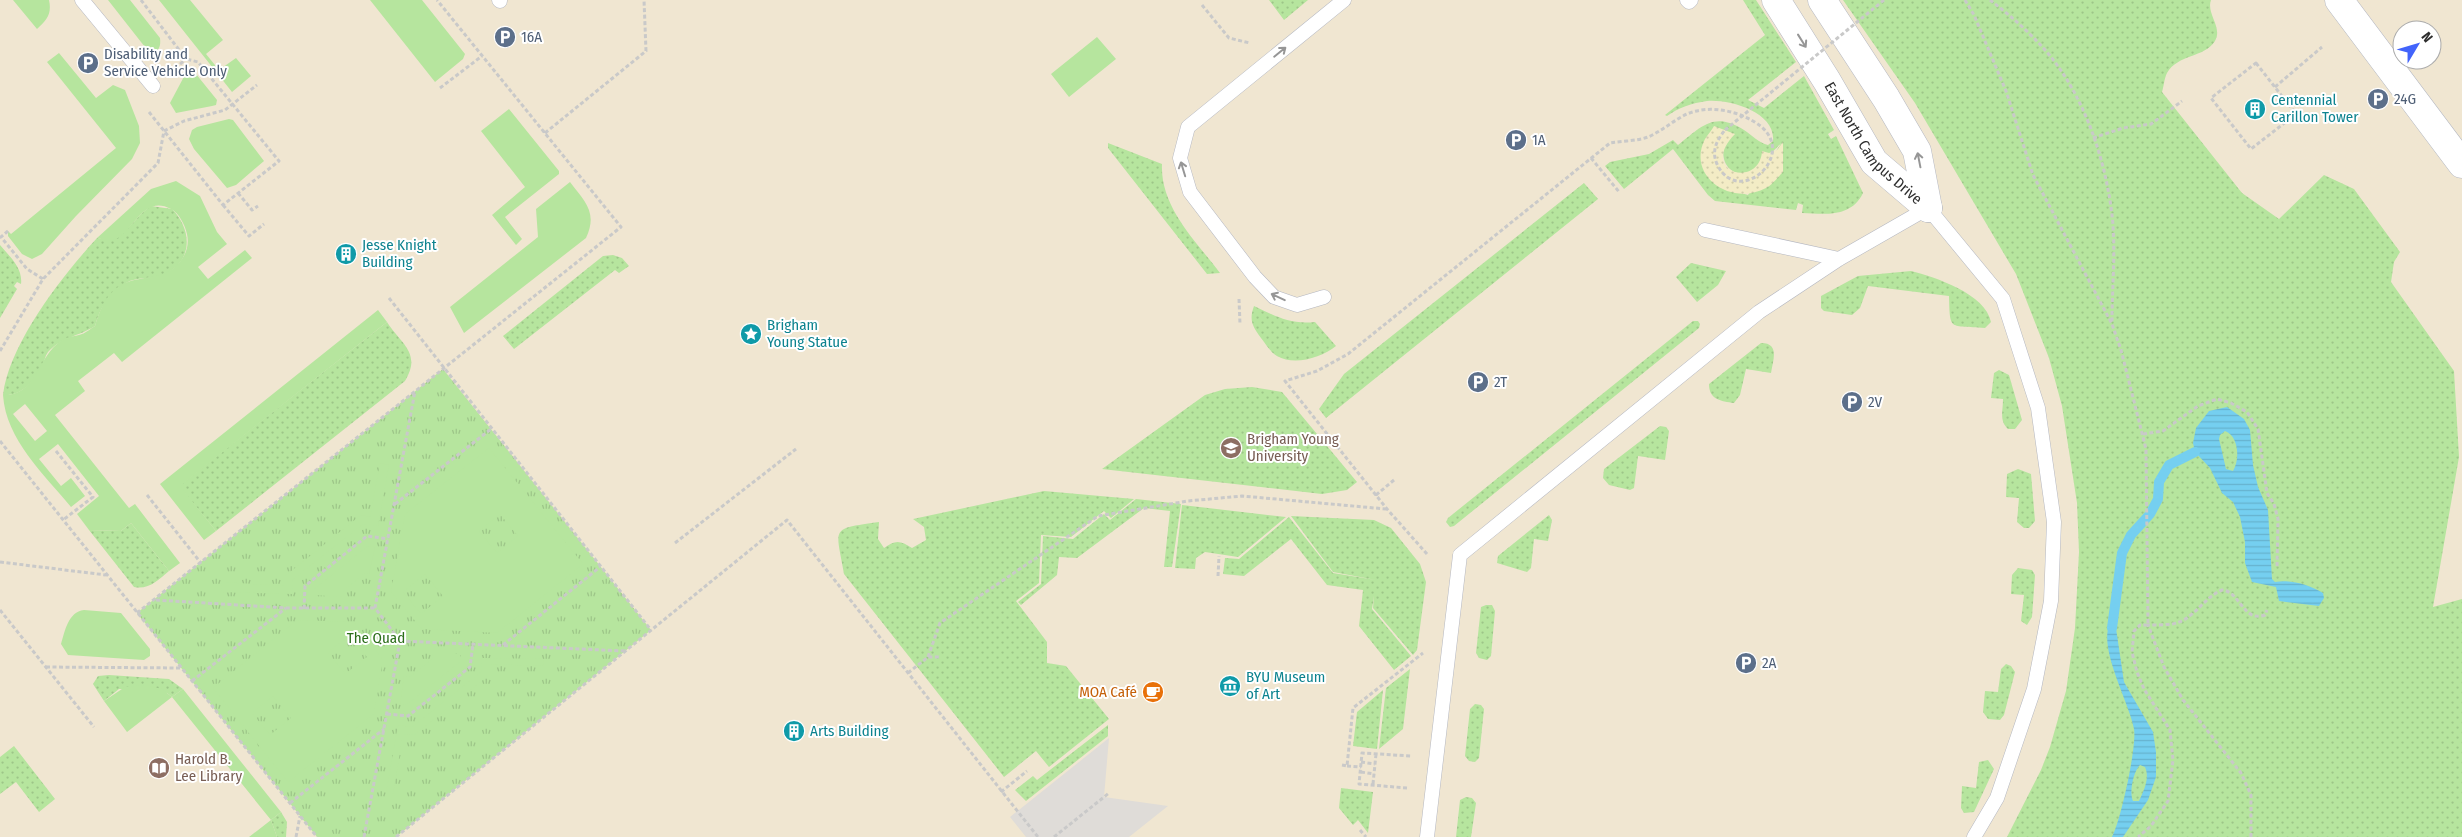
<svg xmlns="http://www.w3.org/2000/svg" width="2462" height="837" viewBox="0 0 2462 837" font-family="'Fira Sans Condensed',sans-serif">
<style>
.education{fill:#f0e6d1;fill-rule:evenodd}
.grass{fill:url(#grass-dots);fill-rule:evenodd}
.sand{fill:url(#sand-dots)}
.park{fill:url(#park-tufts)}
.garden{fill:#b6e59e;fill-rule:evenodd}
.plaza{fill:#dfdcd8}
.water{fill:url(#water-rules);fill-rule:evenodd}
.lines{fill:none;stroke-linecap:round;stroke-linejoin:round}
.stream{stroke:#75cff0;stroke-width:10}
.lane-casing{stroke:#b4b7c1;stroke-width:15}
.street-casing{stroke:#b4b7c1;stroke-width:29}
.secondary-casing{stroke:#b4b7c1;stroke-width:29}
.path{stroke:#c9c9c9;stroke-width:3;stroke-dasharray:4 2.5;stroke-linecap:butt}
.lane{stroke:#fff;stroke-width:14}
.street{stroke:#fff;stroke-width:28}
.secondary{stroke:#fff;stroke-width:28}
.path-bridge{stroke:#c9c9c9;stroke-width:3;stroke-dasharray:4 2.5;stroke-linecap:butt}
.oneway{stroke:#969696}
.labels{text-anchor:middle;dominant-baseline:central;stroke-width:4;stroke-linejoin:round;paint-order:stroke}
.service-label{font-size:15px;fill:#4e5e75;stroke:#fff;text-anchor:start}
.culture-label{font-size:15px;fill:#0d838f;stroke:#fff;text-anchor:start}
.street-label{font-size:15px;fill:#2e2e2e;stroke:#fff}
.education-label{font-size:15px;fill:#785e54;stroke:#fff;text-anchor:start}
.park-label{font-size:15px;fill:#2c6e1b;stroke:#fff}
.food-label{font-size:15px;fill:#c56008;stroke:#fff;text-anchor:end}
</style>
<defs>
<pattern id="grass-dots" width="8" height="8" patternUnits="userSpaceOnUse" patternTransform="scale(1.25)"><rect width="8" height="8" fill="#b6e59e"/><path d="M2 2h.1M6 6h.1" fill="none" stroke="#9dc588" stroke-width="1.8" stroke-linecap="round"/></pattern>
<pattern id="sand-dots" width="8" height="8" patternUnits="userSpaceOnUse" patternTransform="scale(1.25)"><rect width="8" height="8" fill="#f3ecc5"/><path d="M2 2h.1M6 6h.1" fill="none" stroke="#d1cbaa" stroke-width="1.8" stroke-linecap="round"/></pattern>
<pattern id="park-tufts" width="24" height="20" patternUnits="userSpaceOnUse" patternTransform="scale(1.25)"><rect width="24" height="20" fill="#b6e59e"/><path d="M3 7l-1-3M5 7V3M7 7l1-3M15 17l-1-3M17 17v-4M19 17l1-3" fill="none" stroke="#9dc588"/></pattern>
<pattern id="water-rules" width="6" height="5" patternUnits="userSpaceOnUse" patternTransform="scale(1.25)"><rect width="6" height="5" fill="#75cff0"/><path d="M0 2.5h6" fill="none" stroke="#66b2ce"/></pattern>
</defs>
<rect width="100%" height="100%" fill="#efe9e1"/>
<path class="education" d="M0,0H2462V837H0ZM2402,30H2432V60H2402Z"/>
<path class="grass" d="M1269,0H1308L1284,20Z
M1743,0H1756L1796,62L1748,100L1764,108L1804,76L1834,130L1828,134L1831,139L1836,136L1863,193C1851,218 1825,214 1802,213L1803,205L1798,203L1796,210L1715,201L1708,195L1673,149L1624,189L1605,166L1610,162L1649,154L1673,140L1678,145C1702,126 1714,111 1744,130C1752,135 1759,143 1768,145L1773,141C1776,112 1729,99 1707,101C1692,103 1678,108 1667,116L1665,115L1765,35ZM1782,142L1748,195C1720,187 1709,189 1702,158L1725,144C1718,163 1734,181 1753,170C1756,168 1780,145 1782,142Z
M1843,0H2211C2206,14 2223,27 2215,41C2204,58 2178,54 2167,73C2164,79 2164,86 2162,92L2242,193L2279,219L2324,175L2354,189L2400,252L2394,262L2391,282L2454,371L2459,457L2433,607L2462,599V837H2007L2041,770L2050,747L2066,691L2075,628L2079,552L2077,503L2062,406L2049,358L2016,274L1915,103Z
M1108,143L1162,164C1160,207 1196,241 1220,273L1207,274L1108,148Z
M1584,183L1598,199L1326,418L1319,409L1344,374Z
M151,206L172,209C191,228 194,259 167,273C155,280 137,276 126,283C109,294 100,307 95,326C78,337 63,336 48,352C45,356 44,362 42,367C33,382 22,396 3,395C9,344 62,276 97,238C125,244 130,220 151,206Z
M0,245C10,257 23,268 21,284L17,282L14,286L17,289L0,318Z
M613,255L622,258L629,266L619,273L615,270L514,349L503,336L603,256Z
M1691,263L1726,271L1718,285L1697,302L1676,277Z
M1911,271C1935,277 1986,294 1991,322L1985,328C1949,325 1950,332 1949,296L1868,286L1860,308L1852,315L1824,311L1821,308V296L1858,276Z
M1254,306C1275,316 1291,325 1315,322L1336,346C1321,358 1294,366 1277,356C1270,352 1266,344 1261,338C1252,326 1249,320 1254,306Z
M1693,321H1698L1700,324L1699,328L1454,526L1450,527L1446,522L1448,518Z
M387,322C401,344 422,353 405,381L216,531L179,486Z
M1761,343C1780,343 1773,360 1771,373L1746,369L1740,395L1734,403C1721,401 1709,400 1709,384Z
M1999,370L2009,375L2022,420L2015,429H2008C1999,421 2003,411 2003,399L1991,398L1994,373Z
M1252,387L1282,392L1357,482L1347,490L1322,494L1102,469L1205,395L1225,389Z
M1660,426L1666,427L1669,431L1665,460L1638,456L1634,488L1630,490L1609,485L1603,478L1604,469Z
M2018,469L2031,474L2035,521L2029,528H2024L2017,522L2019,498L2006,497L2007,474Z
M1044,491L1134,499L1111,518L1104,511L1071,537L1041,535L1039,583L1016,601L1047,642V663L1066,666L1109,719L1049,767L1036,751L1004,777L844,574C836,527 829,529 879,522L878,539L884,548C895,540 900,540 912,548L926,540L924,527L913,519Z
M1136,499L1181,504L1172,567H1164L1170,511L1144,508L1077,558L1059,557L1057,575L1021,605L1018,602L1041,584L1043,536L1073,539L1104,514L1110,520Z
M1182,505L1286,517L1238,557L1205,552L1196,558L1195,569L1175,568Z
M1549,515L1552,520L1548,541L1534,539L1531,568L1527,572L1497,563L1498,556Z
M1291,516L1374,520L1391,528L1420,564L1426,582L1417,650L1413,655L1373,608L1374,596L1372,609L1411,656L1394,670L1359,626L1363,590L1327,585L1291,539L1244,576L1223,574L1225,558L1239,559L1289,517L1333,573L1376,580L1333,572Z
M131,523L169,571C158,580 149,590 134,587L89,530L121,531Z
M2018,568L2032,570L2035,575L2032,617L2027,625L2021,621L2024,595L2011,594L2012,575Z
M1486,605H1492L1495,611L1491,656L1487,660L1479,658L1476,653L1481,607Z
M2006,664L2011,666L2015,672L2004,715L2000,720L1988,719L1983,712L1985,691L1998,692L2001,669Z
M1410,669L1403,729L1379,749L1386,688Z
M109,675L169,679L183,689L172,697L167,693L119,689L104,701L93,684L98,676Z
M1383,690L1377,749L1353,746L1357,712Z
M1475,704L1481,705L1484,709L1479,758L1475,762L1469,761L1465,756L1470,709Z
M1108,725V736L1026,801L1015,790L1033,776L1037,780Z
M14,746L55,799L39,812L16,782L0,794V757Z
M1988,760L1994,769L1974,812L1964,813L1961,808L1962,786L1976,788L1979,762Z
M1341,788L1373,792L1368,833L1358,820L1353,825L1339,808Z
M1466,797L1472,798L1476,803L1471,837H1456L1460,800Z
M281,812L287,822L286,837H277L271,820Z"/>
<path class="sand" d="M1714,126L1735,134C1697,173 1760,189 1762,151L1769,153L1777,150L1783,142V172C1778,177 1772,185 1766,188C1731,207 1686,176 1705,139C1708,134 1712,130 1714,126Z"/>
<path class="park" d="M443,369L651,630L396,837H317L137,613Z"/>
<path class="garden" d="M13,0H49C52,14 47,20 37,29Z
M108,0H130L160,38C161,47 159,50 152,56Z
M159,0H190L223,40L206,54L219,70L236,58L251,76L232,92Z
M370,0H422L465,54L463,59L435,82Z
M1097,37L1116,59L1069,97L1051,74Z
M59,53L96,98L113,85L125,90L139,126L140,143L132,159L76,216L42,254L32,259L22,254L8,236V231L11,234L116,148L47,62Z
M190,69L196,74L217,100L216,105L212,106L176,113L170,103L187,71Z
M509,109L559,171V174L505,217L522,239L516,245L492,215L525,187L481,131Z
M229,119L233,120L264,161L236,185L227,188L194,149L189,139L192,130L197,127Z
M176,181L200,196L217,232L227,244L198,267L208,279L245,250L252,258L122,362L114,353L78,381L85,391L55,415L129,508L135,504L180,563L169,571L131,523L121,531L89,530L77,514L99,496L58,444L39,459L61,486L71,478L85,496L71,507C44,474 6,440 3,395C35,396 37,361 57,344C68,335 70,338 82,334C86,333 91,328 95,326C99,312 105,296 118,287C138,273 167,283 182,259C187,252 189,243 187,234C185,225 179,213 171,209C144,194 134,230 116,239C110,242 103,239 97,238L151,189ZM25,404L47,431L35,441L13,414Z
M570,182C585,202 598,212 586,238L464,333L450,307L538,237L536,209Z
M378,310L387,322L180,486L216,531L204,540L160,484Z
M489,448L583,564L497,633L422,629L391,592L405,514ZM500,514L518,536L497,553L479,531ZM425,574L443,596L421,614L403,592Z
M380,463L389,465L378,526L363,524L292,580L293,594L221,592L222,582L285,586V576L361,515L370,517Z
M368,546L375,547L369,574L365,573L342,592V597L314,595V589Z
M84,610L121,613L150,649V656L144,660L68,655L61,644C65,631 68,612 84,610Z
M297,620L354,622L383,660L374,714L288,782L213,688ZM350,635L367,657L345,674L328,652ZM273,696L291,718L270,735L252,713Z
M433,654H460V662L406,705L400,704L404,676L410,677L432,659Z
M482,658L543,659L544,666L488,664V676L414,735L403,734L393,794L386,793L398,725L412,727L481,672Z
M145,685L162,689L172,697L183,689L281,812L271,820L277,837H249L271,820L172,697L127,732L104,701L125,687Z"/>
<path class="plaza" d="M1109,738L1104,797L1168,806L1129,837H1026L1010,817Z"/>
<path class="water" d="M2227,407L2244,419L2250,430L2253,465L2258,487L2268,510L2272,579L2275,582C2290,579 2310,585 2323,593L2324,598L2319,606L2279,601L2276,587L2252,582L2245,563V542L2240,517L2233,502L2222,493L2210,468L2195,452L2193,443L2196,428L2209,411ZM2225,431C2239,436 2240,460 2233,471L2226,469L2219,439L2220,435Z
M2114,615L2124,682L2153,732L2156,752V777L2148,800L2123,837H2112C2121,820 2137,746 2134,729C2129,703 2102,655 2108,629C2109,625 2112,620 2114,615ZM2140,765L2145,767C2150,778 2144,790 2139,801H2133C2129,793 2133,772 2140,765Z"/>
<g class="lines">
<path class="stream" d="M2112,628L2122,553L2131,535L2150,514L2158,499L2159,482L2169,465L2195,452"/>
<g class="lane-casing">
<path id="lane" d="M82,0L153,86
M499,0L500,1
M1687,0L1689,2L1691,0
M1705,230L1839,259
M1324,297L1297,305L1274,297L1255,277L1190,192L1180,158L1188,127L1344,0
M1427,837L1460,555L1759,312L1839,259L1928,208L2003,299L2038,408L2054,522L2051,601L2034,689L1997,798L1974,837"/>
</g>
<g class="street-casing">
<path id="street" d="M2339,0L2462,164"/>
</g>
<g class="secondary-casing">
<g id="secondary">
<path id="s1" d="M1776,0L1827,81L1874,162L1928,208"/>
<path d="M1822,0L1886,98L1917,151L1928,208"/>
</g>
</g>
<path class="path" d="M141,0L186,59L173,70
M1965,0L1974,15L2006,91L2033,175L2112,324L2121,350L2146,449L2148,625H2140L2134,631L2132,652L2137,672L2144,689L2170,730L2173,760L2168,801L2151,826L2138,837
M1990,0C2015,19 2042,43 2060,69C2089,111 2106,165 2112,215C2116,250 2112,287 2112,322
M1202,5L1229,38L1250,43
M2256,63L2296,114L2251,149L2211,98Z
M2275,87L2322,47
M440,88L482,56
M149,112L223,205L279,161L198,62L186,59
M164,131L184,121L225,110L257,85
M545,133L646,51L644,0
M2093,138L2123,128L2151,124L2182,101
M1591,158L1620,193
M238,193L252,210L258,206
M223,205L249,236L264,224
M8,231L1,237L27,269L43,279
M389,298L651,630
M1239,299L1240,324
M0,351L43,279L158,163L164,131
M2143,434L2163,431L2198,406L2217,399L2231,403L2247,412L2258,429L2267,493L2274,504L2278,519L2277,568
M0,441L317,837
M56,451L93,497L63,520
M147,495L201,563
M1376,495L1394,480
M395,504L491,429
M675,543L796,449
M1427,554L1387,509L1285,381L1317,371L1348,354L1610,143C1622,141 1637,141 1648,137C1662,131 1674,120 1687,114C1708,105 1734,110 1753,121C1805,150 1739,211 1717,164C1711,151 1717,140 1725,130
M0,562L106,575
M1218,576L1219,556
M156,600L287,608H375
M304,609L305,586L367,536L388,539
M0,610L94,727
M137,613L621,227L437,0
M400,641L625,651
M503,645L600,567
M928,657L940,623L1098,516L1188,501L1242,496L1386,509
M46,667L181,668
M908,673L928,657H939
M192,681L286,608
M387,714L408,716L470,667L473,644
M1361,762L1375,764
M1342,765L1347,766L1353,708L1423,653
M1347,766L1361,767
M1361,772L1374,774
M1373,784L1376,754
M1407,788L1359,784L1362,753L1411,756
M1001,792L1027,771
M290,803L384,729
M1360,830L1366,837
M296,837L300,816
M364,837L400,641L375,608L415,391
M396,837L787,520L1038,837
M1054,837L1109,793
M2251,837V795L2241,773L2183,700L2164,667L2148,625C2155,625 2164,625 2172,624C2193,621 2204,597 2222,590C2240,591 2243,623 2265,615L2267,610"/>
<use href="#lane" class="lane"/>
<use href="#street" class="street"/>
<use href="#secondary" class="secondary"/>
<path class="path-bridge" d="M1725,130L1884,0"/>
</g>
<defs><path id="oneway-shaft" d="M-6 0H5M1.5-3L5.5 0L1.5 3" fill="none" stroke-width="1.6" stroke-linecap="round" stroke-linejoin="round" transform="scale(1.25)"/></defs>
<g class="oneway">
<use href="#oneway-shaft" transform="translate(1802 41) rotate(58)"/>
<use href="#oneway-shaft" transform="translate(1280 52) rotate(-39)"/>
<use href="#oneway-shaft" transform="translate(1919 160) rotate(-101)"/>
<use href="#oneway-shaft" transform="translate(1183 169) rotate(-107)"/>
<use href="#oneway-shaft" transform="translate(1278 297) rotate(-155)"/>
</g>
<defs>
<g id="parking-disc" transform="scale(1.125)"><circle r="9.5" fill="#5c6f8a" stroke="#fff"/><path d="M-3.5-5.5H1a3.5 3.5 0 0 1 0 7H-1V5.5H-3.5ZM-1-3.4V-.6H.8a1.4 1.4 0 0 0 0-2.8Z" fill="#fff"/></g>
<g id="building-disc" transform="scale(1.125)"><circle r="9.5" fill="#0f9aa8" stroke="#fff"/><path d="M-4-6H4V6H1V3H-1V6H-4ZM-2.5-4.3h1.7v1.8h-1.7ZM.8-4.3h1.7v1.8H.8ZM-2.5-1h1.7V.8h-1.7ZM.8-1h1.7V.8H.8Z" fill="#fff"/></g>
<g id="sight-disc" transform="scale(1.125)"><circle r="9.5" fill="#0f9aa8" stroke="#fff"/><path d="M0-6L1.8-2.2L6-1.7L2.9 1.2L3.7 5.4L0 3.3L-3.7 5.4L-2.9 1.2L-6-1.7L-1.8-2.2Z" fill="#fff"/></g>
<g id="university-disc" transform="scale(1.125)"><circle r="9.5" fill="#8d6e63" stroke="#fff"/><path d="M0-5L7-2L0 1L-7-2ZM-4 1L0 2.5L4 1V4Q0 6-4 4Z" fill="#fff"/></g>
<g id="museum-disc" transform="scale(1.125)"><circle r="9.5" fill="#0f9aa8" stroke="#fff"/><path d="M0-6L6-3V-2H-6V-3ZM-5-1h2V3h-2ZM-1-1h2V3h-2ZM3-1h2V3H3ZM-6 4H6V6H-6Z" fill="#fff"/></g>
<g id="cafe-disc" transform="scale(1.125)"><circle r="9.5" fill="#e8710a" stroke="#fff"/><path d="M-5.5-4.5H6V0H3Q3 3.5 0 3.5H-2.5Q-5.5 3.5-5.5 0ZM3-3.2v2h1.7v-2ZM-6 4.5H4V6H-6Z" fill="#fff"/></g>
<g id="library-disc" transform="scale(1.125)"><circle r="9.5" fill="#8d6e63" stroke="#fff"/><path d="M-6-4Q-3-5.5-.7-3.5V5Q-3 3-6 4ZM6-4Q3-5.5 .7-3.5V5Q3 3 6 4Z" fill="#fff"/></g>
</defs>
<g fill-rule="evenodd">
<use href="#parking-disc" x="505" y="37"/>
<use href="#parking-disc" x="88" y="63"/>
<use href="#parking-disc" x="2378" y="99"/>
<use href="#building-disc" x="2255" y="109"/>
<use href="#parking-disc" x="1516" y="140"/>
<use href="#building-disc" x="346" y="254"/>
<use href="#sight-disc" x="751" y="334"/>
<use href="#parking-disc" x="1478" y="382"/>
<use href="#parking-disc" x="1852" y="402"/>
<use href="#university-disc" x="1231" y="448"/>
<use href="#parking-disc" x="1746" y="663"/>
<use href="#museum-disc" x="1230" y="686"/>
<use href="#cafe-disc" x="1153" y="692"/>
<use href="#building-disc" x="794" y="731"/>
<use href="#library-disc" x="159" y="768"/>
</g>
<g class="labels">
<g class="service-label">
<text x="521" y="37">16A</text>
<text x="104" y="54">Disability and<tspan x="104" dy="17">Service Vehicle Only</tspan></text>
<text x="2394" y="99">24G</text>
<text x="1532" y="140">1A</text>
<text x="1494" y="382">2T</text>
<text x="1868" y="402">2V</text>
<text x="1762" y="663">2A</text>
</g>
<g class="culture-label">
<text x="2271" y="100">Centennial<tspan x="2271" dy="17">Carillon Tower</tspan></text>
<text x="362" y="245">Jesse Knight<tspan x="362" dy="17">Building</tspan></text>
<text x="767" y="325">Brigham<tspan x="767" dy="17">Young Statue</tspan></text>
<text x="1246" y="677">BYU Museum<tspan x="1246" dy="17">of Art</tspan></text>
<text x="810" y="731">Arts Building</text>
</g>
<g class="street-label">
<text stroke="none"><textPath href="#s1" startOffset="174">East North Campus Drive</textPath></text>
</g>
<g class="education-label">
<text x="1247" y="439">Brigham Young<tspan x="1247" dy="17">University</tspan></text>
<text x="175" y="759">Harold B.<tspan x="175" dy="17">Lee Library</tspan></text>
</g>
<g class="park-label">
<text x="376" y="638">The Quad</text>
</g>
<g class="food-label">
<text x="1137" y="692">MOA Café</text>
</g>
</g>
<g transform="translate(2417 45) rotate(52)"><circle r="24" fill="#ffffff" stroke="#ababab"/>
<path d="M0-4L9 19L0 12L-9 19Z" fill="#4264fb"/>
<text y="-8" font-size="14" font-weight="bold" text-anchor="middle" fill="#2e2e2e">N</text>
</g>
</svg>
